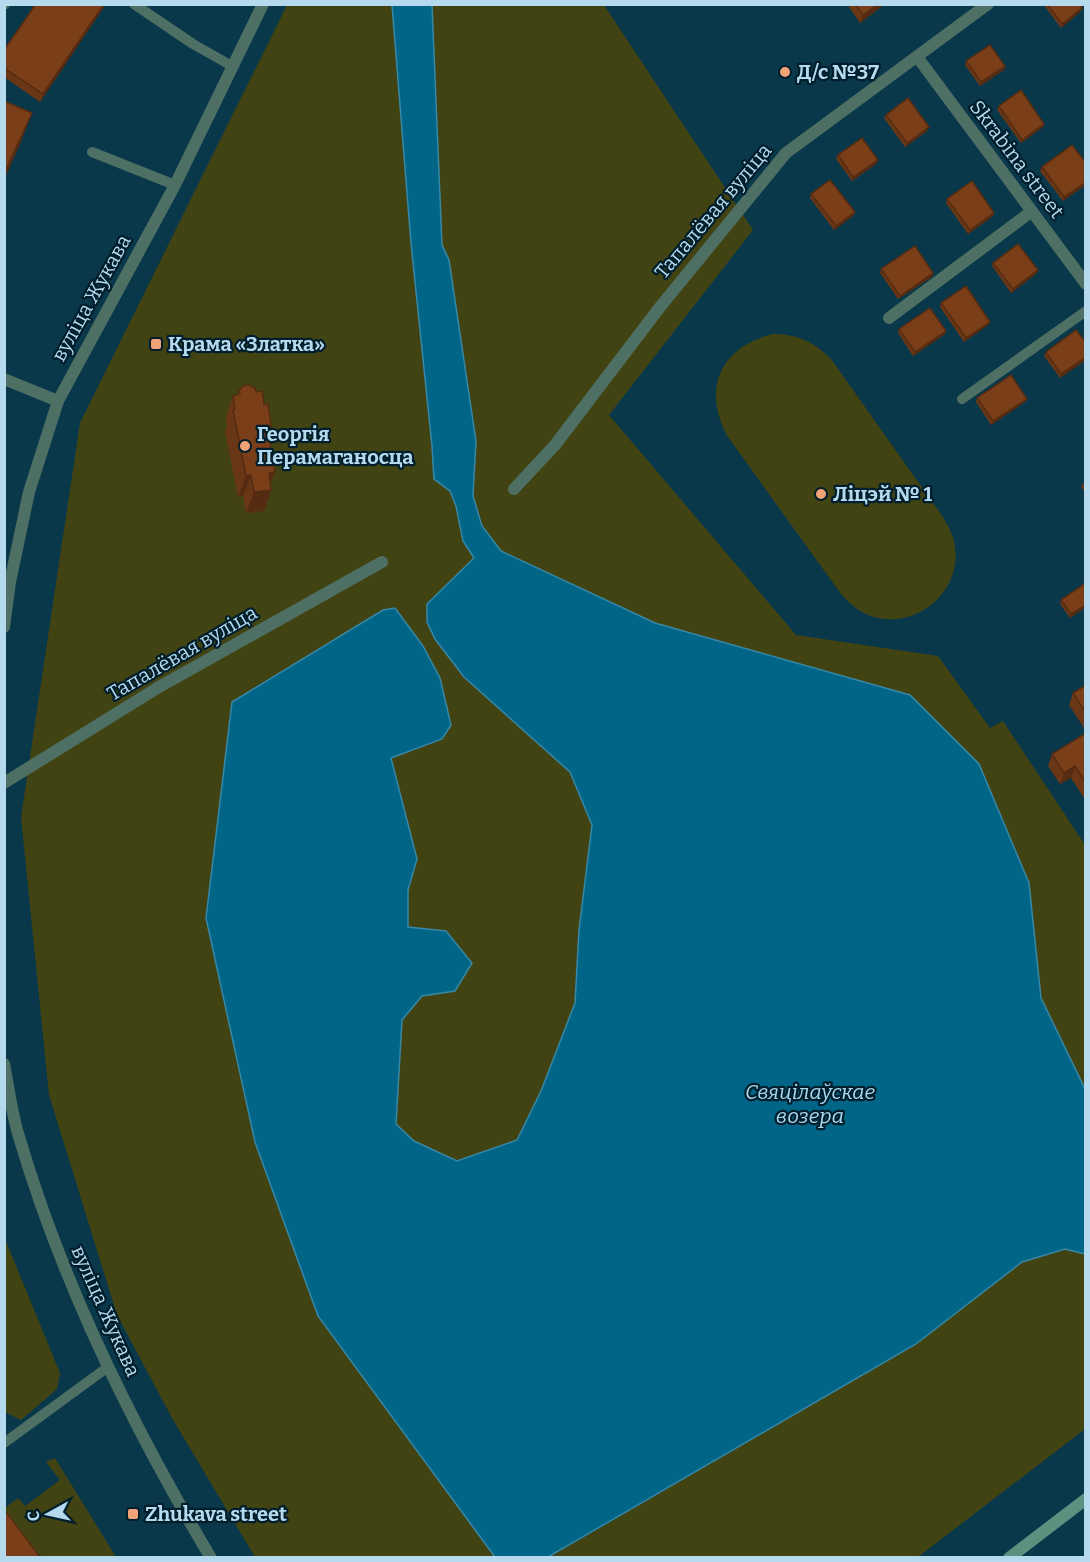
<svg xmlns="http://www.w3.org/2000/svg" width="1090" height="1562" viewBox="0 0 1090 1562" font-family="Bitter,serif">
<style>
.green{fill:#424312}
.water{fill:#006587;stroke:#3688a6;stroke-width:1.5}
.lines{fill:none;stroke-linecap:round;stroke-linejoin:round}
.service{stroke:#4e7064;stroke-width:10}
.minor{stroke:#4e7064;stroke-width:12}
.tertiary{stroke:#4e7064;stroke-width:12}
.secondary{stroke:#5b917f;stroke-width:12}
.wall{fill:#693616}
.shaded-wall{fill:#552c12}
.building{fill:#7a3f19;stroke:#552c12;stroke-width:1.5}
.poi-dot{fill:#efa377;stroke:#001e2c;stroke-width:2}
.labels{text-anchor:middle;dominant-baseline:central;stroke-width:4.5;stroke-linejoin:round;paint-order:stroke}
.poi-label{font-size:20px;font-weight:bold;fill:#b5daee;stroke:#001e2c;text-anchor:start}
.street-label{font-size:20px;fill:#b5daee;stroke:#001e2c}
.water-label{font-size:21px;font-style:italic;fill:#a8d8f0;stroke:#001e2c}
</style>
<rect width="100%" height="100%" fill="#0a384b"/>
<path class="green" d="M287,5H392L411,243L432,446L434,479L450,491L456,506L463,541L474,558L427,604L464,677L570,772L592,825L579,930L575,1003L541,1091L517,1140L457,1161L414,1141L396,1124L402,1020L422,996L455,991L446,932L408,927V890L417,859L391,758L442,739L440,678L423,646L395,608L383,610L232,702L206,918L255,1142L318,1316L495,1557H255L172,1418L117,1315L49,1095L21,817L80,423Z
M432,5H604L753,230L609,415L796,635L938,656L990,728L1003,721L1085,845V1089L1041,998L1029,883L979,764L910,695L655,623L501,551L482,526L473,496L476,441L449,260L442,245Z
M772,334C797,334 813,341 831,359L943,517C948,526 954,536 955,547C962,595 910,634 866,614C856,609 848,602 841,594L728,437C702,390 719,348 772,334Z
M5,1239L60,1373L57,1389L21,1420L5,1412Z
M1065,1249L1085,1254V1429L918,1557L548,1558L916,1344L1022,1262Z
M55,1458L116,1557H27L5,1533V1508L18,1498L25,1506L60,1480L46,1462Z"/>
<path class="water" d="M392,5H432L442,245L449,260L476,441L473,496L482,526L501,551L655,623L910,695L979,764L1029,883L1041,998L1085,1089V1254L1065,1249L1022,1262L916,1344L548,1557H495L318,1316L255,1142L206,918L232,702L383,610L395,608L423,646L440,678L451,725L442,739L391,758L417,859L408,890V927L446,931L472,963L455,991L422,996L402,1020L396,1124L414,1141L457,1161L517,1140L541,1091L575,1003L579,930L592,825L570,772L464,677L435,639L427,622V604L474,558L463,541L456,506L450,491L434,479L432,446L411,243Z"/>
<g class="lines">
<path class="service" d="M134,4L193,44L232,66
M4,5L5,4
M92,152L175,185
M962,399L1086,311
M4,1443L108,1367"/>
<path class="minor" d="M918,58L1086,284
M889,318L1032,211
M4,379L58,401
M514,489L555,445L660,307L786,153L988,4
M4,783L159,687L382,562"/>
<path class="tertiary" d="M4,627L10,582L29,492L58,401L175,185L263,4
M4,1064C9,1089 12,1116 20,1140C64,1288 132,1426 211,1558"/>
<path class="secondary" d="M1009,1558L1086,1499"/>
</g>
<path class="wall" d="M29,4H106L40,102L4,77V50L34,8Z
M847,4H885L860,23Z
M1043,4H1079L1082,8L1080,12L1061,28Z
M966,61L1005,66L1004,70L980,86L965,65Z
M999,106L1044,124L1043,127L1021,143L997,110Z
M886,115L927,131L905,147L884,118Z
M838,155L878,160L876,164L852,181L836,159Z
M1086,163L1063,201L1040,171L1042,167Z
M811,194L855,212L853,216L834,230L810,198Z
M947,199L993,216L968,234L946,203Z
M993,263L1036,274L1011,293L992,266Z
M881,269L933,273L932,277L898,299L880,273Z
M941,303L988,325L964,342L940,307Z
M899,329L945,334L913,356L898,333Z
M1086,343V360L1060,378L1044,356L1046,352Z
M239,391L256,392L271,448L275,472L271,483L264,511L246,513L243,496L238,497L225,431L227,426L226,417L233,396L237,395Z
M977,398L1027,399L1025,402L991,425L976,402Z
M1086,481V493L1081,487L1083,484Z
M1086,583V607L1070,618L1060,604L1061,600Z
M1086,685V731L1069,705L1073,693Z
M1086,733V801L1071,778L1060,784L1048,766L1052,754Z"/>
<path class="shaded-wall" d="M104,4H106L40,102L43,94Z
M878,4H885L860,23L863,15Z
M1082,8L1080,12L1061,28L1062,24Z
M1005,66L1004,70L980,86L981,82Z
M32,113L21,142L4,180V174Z
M1044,124L1043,127L1021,143L1022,140Z
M929,127L927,131L905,147L907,143Z
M878,160L876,164L852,181L853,177Z
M1086,182V185L1063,201L1064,197Z
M855,212L853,216L834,230L836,226Z
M994,213L993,216L968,234L970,230Z
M1038,270L1036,274L1011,293L1013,289Z
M933,273L932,277L898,299L900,296Z
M990,322L988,325L964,342L966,338Z
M946,331L945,334L913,356L915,352Z
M1086,357V360L1060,378L1061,374Z
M1027,399L1025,402L991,425L993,421Z
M275,472L268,490H271L264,511L246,513L254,492L269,473Z
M251,475L243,496L238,497L246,476Z
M1086,605V607L1070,618L1071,614Z
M1075,766L1071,778L1060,784L1064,773Z"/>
<path class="building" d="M36,4H104L43,94L4,68V50Z
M855,4H878L863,15Z
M1047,4H1079L1082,8L1062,24Z
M990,45L1005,66L981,82L966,61Z
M1021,90L1044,124L1022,140L999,106Z
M908,98L929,127L907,143L886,115Z
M4,101L32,113L4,174Z
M862,138L878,160L853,177L838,155Z
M1072,145L1086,163V182L1064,197L1042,167Z
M830,180L855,212L836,226L811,194Z
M972,181L994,213L970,230L947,199Z
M1018,244L1038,270L1013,289L993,263Z
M915,246L933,273L900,296L881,269Z
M966,286L990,322L966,338L941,303Z
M930,308L946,331L915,352L899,329Z
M1076,330L1086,343V357L1061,374L1046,352Z
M1011,375L1027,399L993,421L977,398Z
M249,385L255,388L256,392L262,391L264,405L268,404L273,441L270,442L275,472L269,473L271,490L254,492L251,475L246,476L233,410L235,409L233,396L240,394L239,391L243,386Z
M1086,583V605L1071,614L1061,600Z
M1086,685V713L1073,693Z
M1086,733V783L1075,766L1064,773L1052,754Z
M7,1513L40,1557H4V1515Z"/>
<g class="poi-dot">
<circle cx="785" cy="72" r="6"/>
<rect x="150" y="338" width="12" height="12" rx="3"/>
<circle cx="245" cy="446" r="6"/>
<circle cx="821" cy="494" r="6"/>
<rect x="127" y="1508" width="12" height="12" rx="3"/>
</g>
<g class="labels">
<g class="poi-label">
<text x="797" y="72">Д/с №37</text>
<text x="168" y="344">Крама «Златка»</text>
<text x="257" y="434">Георгія<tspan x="257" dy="23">Перамаганосца</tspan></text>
<text x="833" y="494">Ліцэй № 1</text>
<text x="145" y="1514">Zhukava street</text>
</g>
<g class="street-label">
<text transform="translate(1017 159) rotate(53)">Skrabina street</text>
<text transform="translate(713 211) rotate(-50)">Тапалёвая вуліца</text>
<text transform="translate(91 298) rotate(-61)">вуліца Жукава</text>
<text transform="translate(182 653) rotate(-30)">Тапалёвая вуліца</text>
<text transform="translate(106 1311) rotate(66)">вуліца Жукава</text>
</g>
<g class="water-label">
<text x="810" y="1092">Свяцілаўскае<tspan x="810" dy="24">возера</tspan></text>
</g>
</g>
<rect width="1090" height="1562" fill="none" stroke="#b5daee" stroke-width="12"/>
<g transform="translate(48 1514) rotate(262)" stroke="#001e2c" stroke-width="4.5" paint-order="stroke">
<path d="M0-4.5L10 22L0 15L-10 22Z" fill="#b5daee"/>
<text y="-9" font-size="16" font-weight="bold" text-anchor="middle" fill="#b5daee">С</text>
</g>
</svg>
